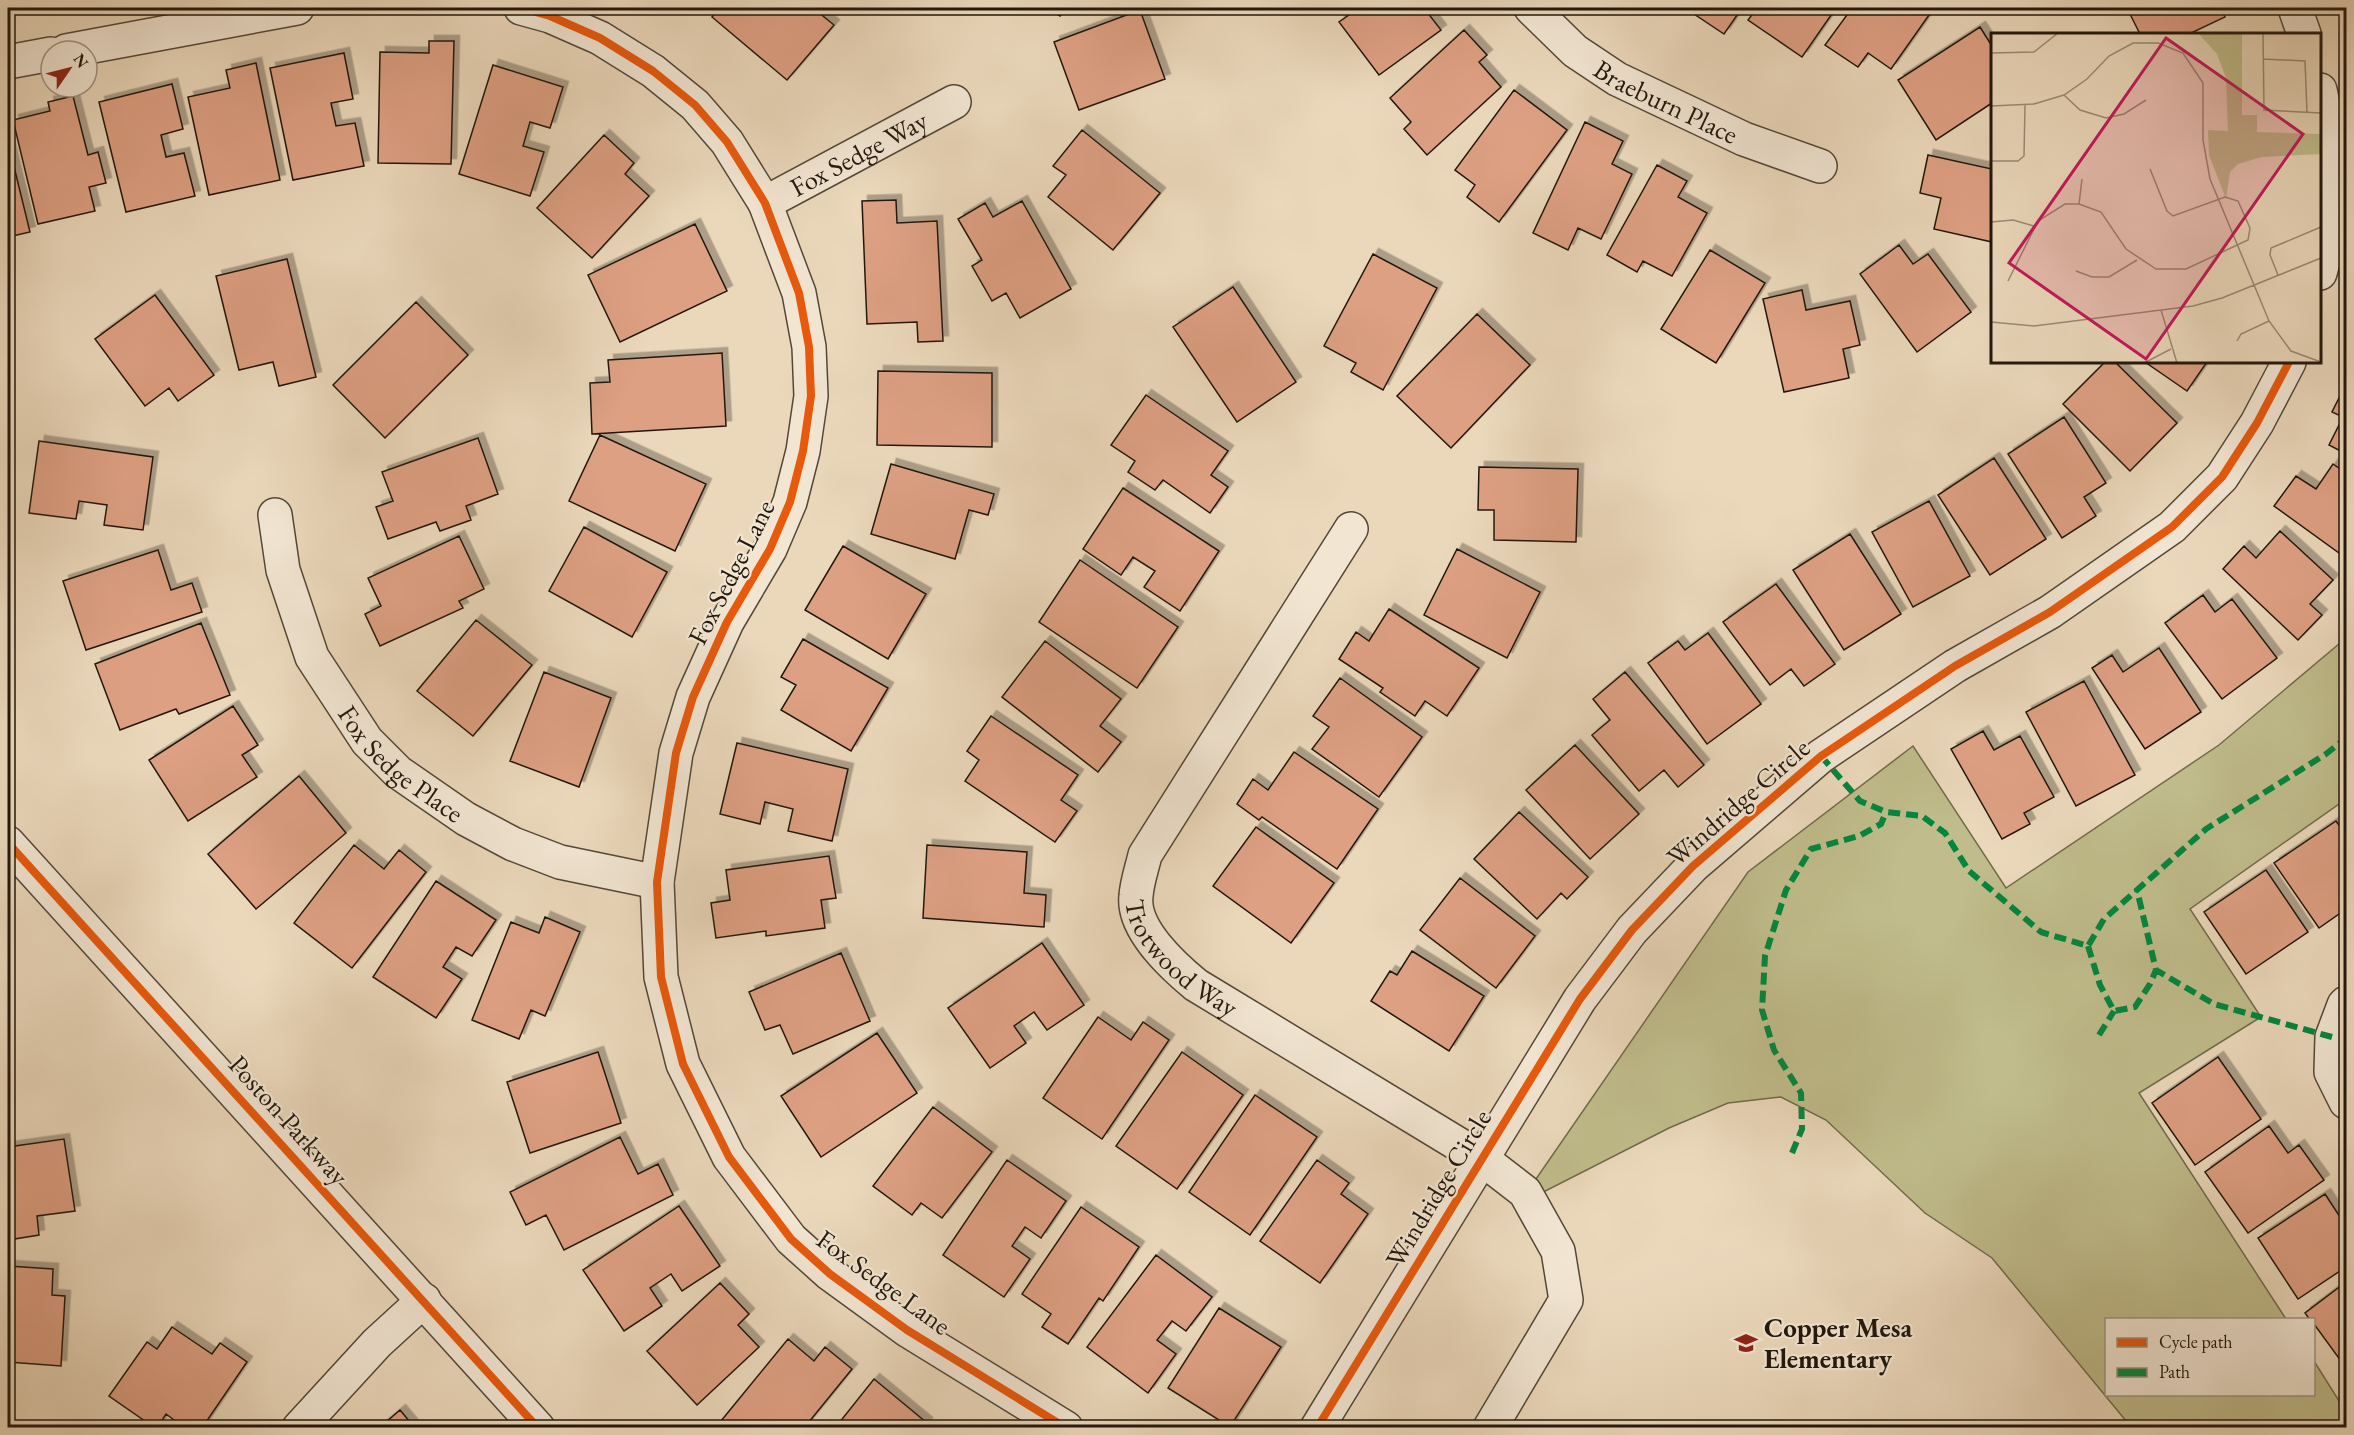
<svg xmlns="http://www.w3.org/2000/svg" width="2354" height="1435" viewBox="0 0 2354 1435" font-family="'EB Garamond',serif">
<style>
.green{fill:#c0bc8b;stroke:#716a4c;stroke-width:1.5}
.building{fill:#dea083;stroke:#22170d;stroke-width:1.5;filter:url(#shadow)}
.lines{fill:none;stroke-linecap:round;stroke-linejoin:round}
.minor-casing{stroke:#544738;stroke-width:36}
.minor{stroke:#f2e6d3;stroke-width:33}
.quiet{stroke:#00873e;stroke-width:6;stroke-dasharray:12 6;stroke-linecap:butt}
.cycleway-casing{stroke:#f2e6d3;stroke-width:11}
.cycleway{stroke:#e8590c;stroke-width:8}
.labels{text-anchor:middle;dominant-baseline:central;stroke-width:4.5;stroke-linejoin:round;paint-order:stroke}
.street-label{font-size:27px;fill:#22170d;stroke:#f2e6d3}
.poi-label{font-size:27px;font-weight:bold;fill:#22170d;stroke:#f2e6d3;text-anchor:start}
.inset-road{fill:none;stroke:#9b8b75;stroke-width:1.5}
.view{fill:#c2185b;fill-opacity:0.15;stroke:#c2185b;stroke-width:3}
.inset-edge{fill:none;stroke:#22170d;stroke-width:3}
</style>
<defs>
<filter id="shadow"><feDropShadow dx="5.5" dy="-5.5" stdDeviation="0" flood-color="#0004"/></filter>
</defs>
<rect width="100%" height="100%" fill="#ebd8bb"/>
<filter id="stains"><feTurbulence type="fractalNoise" baseFrequency=".00333" numOctaves="4"/><feColorMatrix values="0 0 0 0 .2 0 0 0 0 .09 0 0 0 0 .02 0 0 0 .5 -.17"/></filter>
<radialGradient id="worn" r=".72"><stop offset=".6" stop-color="#630" stop-opacity="0"/><stop offset="1" stop-color="#630" stop-opacity=".3"/></radialGradient>
<path class="green" d="M2346,638V799L2190,909L2261,1017L2139,1093L2286,1319L2106,1320V1394H2314V1361L2346,1412V1427H2131L1992,1258L1925,1213L1826,1120L1781,1097L1728,1103L1669,1128L1518,1205L1748,872L1913,746L2006,888L2219,745Z"/>
<path class="building" d="M719,8H813L834,25L787,80L712,17Z
M1046,8H1065L1060,16Z
M1359,8H1424L1441,30L1379,75L1339,22Z
M1685,8H1742L1724,34Z
M1757,8H1836L1802,57L1748,20Z
M1852,8H1934L1891,69L1868,53L1858,67L1825,45Z
M2127,8H2220L2225,17L2189,34H2140Z
M1140,10L1165,79L1079,110L1054,42Z
M1980,27L1992,46V103L1936,140L1898,80Z
M1464,30L1487,55L1479,62L1501,87L1427,155L1404,129L1411,122L1390,98Z
M429,41H454L451,164L378,163L380,52L429,53Z
M344,53L353,99L331,103L336,126L355,123L364,166L293,180L270,68Z
M256,63L280,180L209,195L188,97L230,88L226,70Z
M493,65L563,87L550,128L530,122L523,146L544,152L530,196L459,174Z
M172,84L183,129L161,135L166,157L184,153L195,196L126,212L99,102Z
M1514,90L1567,130L1499,222L1467,197L1475,185L1455,170Z
M73,96L88,155L98,152L106,183L89,187L95,211L38,224L13,120L50,111L48,102Z
M1585,122L1623,141L1612,164L1632,174L1601,239L1578,228L1568,250L1533,233Z
M1082,130L1160,193L1113,250L1048,197L1066,175L1053,166Z
M604,135L634,163L625,174L649,196L592,258L537,208Z
M8,142L30,232L8,237Z
M1928,155L1992,169V242L1934,229L1941,198L1920,193Z
M1657,165L1687,181L1678,197L1707,213L1672,276L1643,261L1637,272L1607,255Z
M896,200L897,223L937,221L943,341L918,342L917,322L867,324L862,201Z
M1022,201L1071,289L1020,318L1006,293L992,301L972,266L982,260L958,219L985,203L993,217Z
M695,224L727,291L620,342L588,275Z
M1899,245L1913,264L1928,254L1971,312L1917,352L1860,274Z
M1710,250L1765,283L1716,363L1661,329Z
M1373,254L1437,288L1383,390L1351,372L1356,363L1324,346Z
M287,259L316,377L279,386L273,362L239,370L216,276Z
M1233,287L1296,382L1237,422L1173,327Z
M1802,290L1806,310L1850,301L1860,345L1843,349L1849,378L1784,392L1763,299Z
M155,295L214,375L178,401L169,388L145,406L95,339Z
M416,302L468,355L385,438L333,385Z
M1477,314L1530,365L1451,448L1397,396Z
M722,353L726,426L592,434L590,383L610,382L608,360Z
M2105,362H2115L2177,423L2130,471L2063,404Z
M2145,362H2207L2187,391Z
M878,371L992,373V447L877,445Z
M2346,384V454L2329,445L2343,417L2332,412Z
M1146,395L1228,451L1211,475L1228,487L1210,513L1163,480L1155,490L1128,472L1135,461L1111,445Z
M2064,417L2106,483L2084,497L2096,516L2062,538L2008,454Z
M600,435L706,484L675,551L569,501Z
M478,438L498,494L466,506L471,520L440,531L436,522L388,539L376,507L393,501L382,472Z
M39,441L153,457L143,530L104,525L107,505L79,501L76,519L29,513Z
M1994,458L2046,539L1990,575L1938,495Z
M891,464L994,494L988,515L969,510L955,559L871,534Z
M2333,464L2346,473V558L2274,506L2296,476L2316,489Z
M1479,467L1578,469L1576,542L1494,540V510H1478Z
M1123,488L1219,551L1180,611L1144,587L1155,571L1133,557L1121,575L1083,549Z
M1929,501L1970,576L1913,607L1872,532Z
M584,527L667,572L632,637L549,591Z
M2280,531L2333,580L2310,604L2322,615L2298,640L2223,569L2244,546L2256,558Z
M1850,534L1901,614L1844,650L1793,570Z
M459,536L484,589L459,601L463,608L380,646L365,614L381,606L368,578Z
M843,546L926,594L888,659L805,610Z
M1457,549L1540,592L1507,658L1424,615Z
M158,550L171,590L192,583L202,612L86,650L63,581Z
M1080,560L1178,627L1137,688L1039,622Z
M1776,584L1835,664L1804,686L1791,669L1770,685L1723,622Z
M2203,595L2215,612L2232,599L2277,658L2222,699L2165,623Z
M1389,609L1479,668L1447,716L1425,701L1415,716L1380,692L1383,688L1339,659L1356,632L1369,641Z
M476,620L532,665L473,736L417,691Z
M201,623L230,695L179,714L176,709L120,730L95,664Z
M1708,633L1761,704L1707,744L1648,663L1678,641L1685,650Z
M803,639L888,688L851,751L781,710L796,685L781,677Z
M1045,641L1121,699L1100,726L1121,742L1098,772L1002,697Z
M2159,648L2201,712L2145,749L2092,668L2112,655L2123,672Z
M544,672L611,698L579,787L510,761Z
M1625,672L1704,765L1678,787L1664,770L1639,791L1592,735L1610,720L1593,699Z
M1340,678L1422,737L1379,797L1312,749L1329,727L1313,716Z
M2084,681L2135,775L2076,806L2026,712Z
M233,706L258,745L242,755L257,777L188,821L149,760Z
M991,716L1078,775L1061,800L1077,811L1055,842L965,781L979,760L967,751Z
M1983,731L1994,750L2020,736L2054,797L2024,813L2030,824L2002,839L1951,749Z
M737,743L848,769L832,841L788,831L793,809L765,802L760,824L720,814Z
M1575,745L1639,814L1590,859L1526,790Z
M1294,752L1378,809L1337,869L1262,817L1259,820L1237,804L1253,779L1268,790Z
M299,776L346,833L256,909L208,854Z
M1519,812L1588,877L1567,899L1561,893L1537,919L1474,859Z
M2336,821L2346,835V909L2319,928L2274,863Z
M1256,827L1334,883L1291,943L1213,886Z
M354,845L384,869L399,850L426,872L352,968L294,923Z
M927,845L1027,852L1024,893L1046,895L1044,927L923,918Z
M829,856L836,898L821,900L825,928L766,936V931L716,938L711,903L730,900L726,870Z
M2266,870L2308,932L2246,974L2204,912Z
M1460,878L1535,936L1496,988L1420,930Z
M436,881L496,920L472,956L456,947L443,967L462,979L436,1018L373,977Z
M545,917L580,932L545,1016L531,1010L519,1039L472,1020L511,922L539,933Z
M1042,943L1084,1005L1047,1030L1034,1012L1014,1026L1026,1043L990,1068L948,1008Z
M1412,951L1484,996L1449,1051L1371,1001L1390,971L1397,975Z
M841,953L870,1021L793,1054L780,1025L765,1030L749,992Z
M1098,1017L1131,1040L1143,1022L1169,1040L1102,1139L1043,1098Z
M877,1033L917,1093L821,1157L781,1096Z
M598,1052L621,1123L530,1153L507,1082Z
M1182,1052L1243,1095L1177,1189L1116,1146Z
M2218,1057L2261,1119L2195,1165L2152,1103Z
M1255,1095L1317,1137L1250,1235L1189,1192Z
M933,1107L992,1152L942,1218L921,1203L912,1215L873,1186Z
M2269,1126L2288,1153L2299,1145L2324,1180L2248,1233L2205,1172Z
M620,1137L638,1174L658,1164L673,1195L564,1250L546,1215L526,1225L510,1192Z
M64,1139L75,1211L37,1216L39,1235L8,1240V1147Z
M1007,1160L1066,1201L1041,1238L1025,1227L1012,1246L1030,1259L1004,1297L943,1255Z
M1317,1160L1349,1183L1341,1194L1368,1214L1320,1283L1260,1241Z
M2325,1194L2346,1226V1267L2298,1299L2258,1238Z
M679,1206L720,1266L682,1291L671,1274L650,1288L662,1306L624,1331L583,1270Z
M1081,1207L1139,1247L1103,1301L1099,1298L1068,1344L1042,1327L1051,1314L1022,1294Z
M1156,1255L1212,1297L1186,1331L1172,1321L1157,1340L1176,1354L1148,1393L1087,1347Z
M8,1266L53,1269L52,1295L65,1296L61,1366L8,1362Z
M2346,1282V1368L2314,1324V1320H2310L2305,1313Z
M720,1283L749,1314L738,1325L759,1347L697,1405L647,1351Z
M1219,1308L1281,1347L1230,1427L1168,1388Z
M172,1327L212,1354L220,1343L247,1362L202,1428H185L166,1414L157,1428H155L109,1396L147,1342L157,1349Z
M788,1339L814,1361L825,1347L852,1369L804,1428H729L721,1421Z
M874,1379L927,1423L924,1428H835Z
M400,1410L415,1428H379Z"/>
<g class="lines">
<g class="minor-casing">
<g id="minor">
<path d="M521,8L550,16L600,38L653,71L695,105L727,142L765,203L799,293L809,347L811,396L803,451L790,502L770,549L727,622L693,697L676,753L657,882L661,977L683,1064L729,1157L791,1239L830,1274L907,1330L1066,1428"/>
<path id="s1" d="M1531,8L1575,51L1617,79L1744,139L1820,166"/>
<path d="M2295,8L2304,34"/>
<path d="M66,51L297,8"/>
<path d="M8,62L51,54"/>
<path d="M2320,90C2335,149 2337,214 2320,273"/>
<path id="s2" d="M765,203L954,102"/>
<path id="s3" d="M275,515L283,570L312,657L367,741L398,772L466,819L513,844L560,862L657,882"/>
<path id="s4" d="M1351,529L1145,855C1142,868 1137,882 1136,896C1132,929 1173,966 1196,985L1481,1158L1525,1192L1558,1251L1566,1300L1490,1428"/>
<path d="M8,843L538,1428"/>
<path d="M2346,1003L2344,1005L2332,1037L2331,1072L2346,1102"/>
<path d="M299,1428L377,1343L424,1300"/>
<path d="M1317,1428L1580,999L1632,930L1693,866L1821,756L1955,666L2050,612L2172,527L2222,477L2257,423L2289,362"/>
</g>
</g>
<use href="#minor" class="minor"/>
<path class="quiet" d="M1821,756L1860,801L1886,812L1922,816L1945,833L1969,871L2041,932L2088,946L2104,919L2137,890
M2088,946L2100,985L2114,1011L2135,1007L2150,984L2156,970
M2099,1035L2114,1011
M2332,1037L2214,1004L2156,970L2137,890L2206,829L2326,754L2346,738
M1792,1153L1802,1129L1801,1093L1774,1050L1762,1010L1765,956L1786,890L1811,849L1859,836L1881,824L1886,812"/>
<g class="cycleway-casing">
<path id="cycleway" d="M521,8L550,16L600,38L653,71L695,105L727,142L765,203L799,293L809,347L811,396L803,451L790,502L770,549L727,622L693,697L676,753L657,882L661,977L683,1064L729,1157L791,1239L830,1274L907,1330L1066,1428
M8,843L538,1428
M1317,1428L1580,999L1632,930L1693,866L1821,756L1955,666L2050,612L2172,527L2222,477L2257,423L2289,362"/>
</g>
<use href="#cycleway" class="cycleway"/>
</g>
<defs>
<g id="school-bare" transform="scale(1.8)"><path d="M0-5L7-2L0 1L-7-2ZM-4 1L0 2.5L4 1V4Q0 6-4 4Z" fill="#8f2418" stroke="#f2e6d3" stroke-width="2.5" paint-order="stroke"/></g>
</defs>
<g fill-rule="evenodd">
<use href="#school-bare" x="1746" y="1343"/>
</g>
<g class="labels">
<g class="street-label">
<text stroke="none"><textPath href="#s1" startOffset="166">Braeburn Place</textPath></text>
<text stroke="none"><textPath href="#s2" startOffset="106">Fox Sedge Way</textPath></text>
<text transform="translate(731 572) rotate(-63)">Fox Sedge Lane</text>
<text stroke="none"><textPath href="#s3" startOffset="288">Fox Sedge Place</textPath></text>
<text transform="translate(1738 802) rotate(-41)">Windridge Circle</text>
<text stroke="none"><textPath href="#s4" startOffset="508">Trotwood Way</textPath></text>
<text transform="translate(289 1120) rotate(48)">Poston Parkway</text>
<text transform="translate(1438 1188) rotate(-59)">Windridge Circle</text>
<text transform="translate(884 1282) rotate(36)">Fox Sedge Lane</text>
</g>
<g class="poi-label">
<text x="1764" y="1327">Copper Mesa<tspan x="1764" dy="31">Elementary</tspan></text>
</g>
</g>
<g transform="translate(1991 33)">
<rect width="330" height="330" fill="#ebd8bb"/>
<path d="M207,0H251V82H266V99L330,101V121L271,124L247,131L239,139L235,166L218,122L217,97L237,98L235,45L226,21Z" fill="#c0bc8b"/>
<path class="inset-road" d="M272,0L273,77L330,80M0,20L43,19L67,0M272,26L314,28L316,79M73,62L89,77L115,85L133,81L155,67M0,73L43,71L73,62L96,46L118,23L142,10H167L192,20L212,50V107L219,146L278,288L300,318L330,329M0,128H27L33,123L34,72M88,171L91,146M0,189L22,187L43,193M85,238L101,244H118L146,227M287,242L279,222L280,215L330,194M17,248L47,188L74,171H88L110,179L135,216L165,236H195L257,207L259,195L247,168L234,164L182,183L176,178L159,136M170,277L186,330M0,289L43,293L202,273L231,265L330,225M246,308L250,301L278,288M153,330L180,316"/>
<path class="view" d="M175,5L312,101L155,326L18,230Z"/>
<rect width="330" height="330" class="inset-edge"/>
</g>
<rect width="2354" height="1435" fill="none" stroke="#ebd8bb" stroke-width="30"/>
<rect x="9" y="9" width="2336" height="1417" fill="none" stroke="#22170d" stroke-width="3"/>
<rect x="15" y="15" width="2324" height="1405" fill="none" stroke="#22170d" stroke-width="1.5"/>
<rect x="2105" y="1318" width="210" height="78" fill="#f2e6d3" stroke="#9f9384" stroke-width="1.5"/>
<rect x="2117" y="1338" width="30" height="9" fill="#e8590c" stroke="#9f9384" stroke-width="1.5"/>
<text x="2159" y="1348" font-size="18" fill="#22170d">Cycle path</text>
<rect x="2117" y="1368" width="30" height="9" fill="#00873e" stroke="#9f9384" stroke-width="1.5"/>
<text x="2159" y="1378" font-size="18" fill="#22170d">Path</text>
<g transform="translate(69 69) rotate(55)"><circle r="28" fill="#f2e6d3" stroke="#9f9384" stroke-width="1.5"/>
<path d="M0-4.5L10 22L0 15L-10 22Z" fill="#8f2418"/>
<text y="-9" font-size="16" font-weight="bold" text-anchor="middle" fill="#22170d">N</text>
</g>
<rect width="100%" height="100%" filter="url(#stains)"/>
<rect width="100%" height="100%" fill="url(#worn)"/>
</svg>
